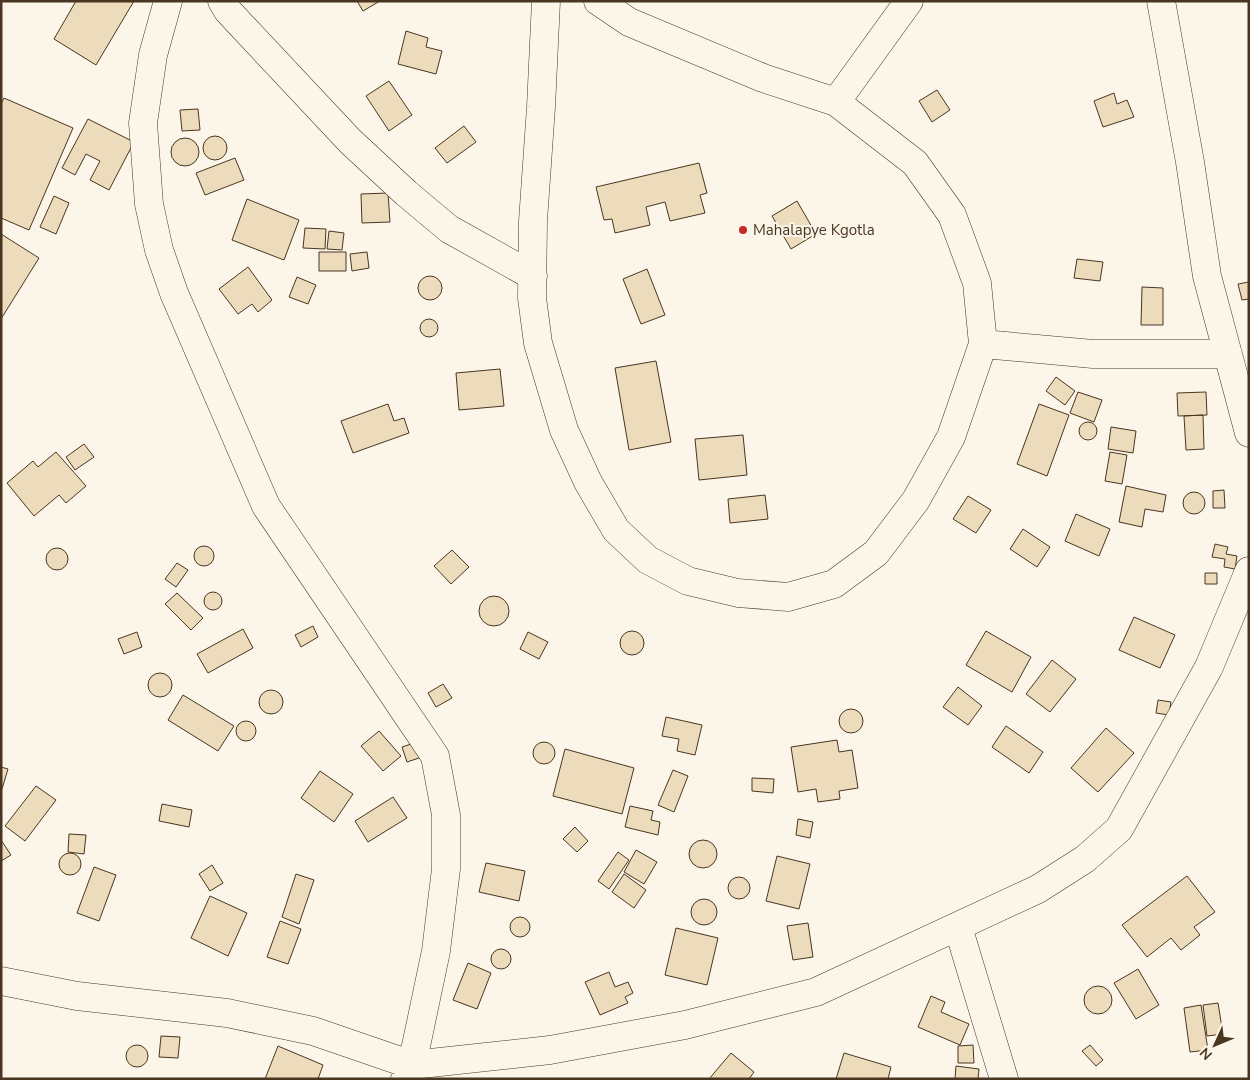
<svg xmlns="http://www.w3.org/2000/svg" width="1250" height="1080" viewBox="0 0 1250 1080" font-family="'Nunito Sans',sans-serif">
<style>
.building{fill:#ecdcbc;stroke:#4a3520}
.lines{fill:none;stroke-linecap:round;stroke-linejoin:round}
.minor-casing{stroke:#4a3520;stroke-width:29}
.minor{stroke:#fbf6e9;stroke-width:28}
.poi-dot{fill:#c62828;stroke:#fbf6e9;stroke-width:2}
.labels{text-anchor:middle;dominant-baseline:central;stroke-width:4;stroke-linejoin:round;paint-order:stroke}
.poi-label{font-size:15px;fill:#4a3520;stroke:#fbf6e9;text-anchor:start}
</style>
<rect width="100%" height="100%" fill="#fbf6e9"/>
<path class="building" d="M76,1H134L96,65L54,39Z
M357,1H380L363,11Z
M406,31L428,38L426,47L442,51L436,74L398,64Z
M389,81L412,115L389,131L366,96Z
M937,90L950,110L932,122L919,101Z
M1114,93L1117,104L1127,100L1134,117L1103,127L1094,101Z
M4,98L73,128L29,230L1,218V104Z
M198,109L200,130L182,131L180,110Z
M88,119L134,142L109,190L90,180L100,161L86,154L75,175L62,168Z
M464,126L476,142L447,163L435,148Z
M203 148a12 12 0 1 1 24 0a12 12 0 1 1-24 0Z
M171 152a14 14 0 1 1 28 0a14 14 0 1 1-28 0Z
M235,158L244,180L205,195L196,173Z
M699,163L707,193L700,195L705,213L670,221L665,202L646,207L650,225L615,233L612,219L604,220L596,187Z
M388,193L390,222L362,223L361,194Z
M54,196L69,203L56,234L40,227Z
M247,199L299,220L284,260L232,240Z
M797,201L816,234L791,249L772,216Z
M305,228L326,229L325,249L303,248Z
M329,231L344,233L342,250L327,249Z
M1,234L39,258L1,319Z
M319,252H346V271H319Z
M367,252L369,268L352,271L350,254Z
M1077,259L1103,262L1100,281L1074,278Z
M248,267L272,300L258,312L252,304L238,314L219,289Z
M647,269L665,315L641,324L623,279Z
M418 288a12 12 0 1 1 24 0a12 12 0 1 1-24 0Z
M297,277L316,285L308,304L289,297Z
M1249,282V299L1242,300L1238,284Z
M1142,287L1163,288V325H1141Z
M420 328a9 9 0 1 1 18 0a9 9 0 1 1-18 0Z
M656,361L671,442L629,450L615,368Z
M500,369L504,406L459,410L456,373Z
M1056,377L1075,391L1065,405L1046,391Z
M1078,392L1102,400L1094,422L1070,413Z
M1206,392L1207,415L1178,416L1177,393Z
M388,404L394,421L404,418L409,433L353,453L341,421Z
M1039,404L1069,415L1047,476L1017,464Z
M1203,415L1204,449L1186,450L1184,416Z
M1079 431a9 9 0 1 1 18 0a9 9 0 1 1-18 0Z
M1111,427L1136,431L1133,453L1108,449Z
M743,435L747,475L699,480L695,439Z
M84,444L94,457L75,470L66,457Z
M56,452L86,486L66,503L59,495L34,516L7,483L33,461L38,467Z
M1110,452L1127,455L1122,484L1105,481Z
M1126,486L1166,495L1163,512L1145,509L1142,527L1119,522Z
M1224,490L1225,508H1213V491Z
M1183 503a11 11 0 1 1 22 0a11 11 0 1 1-22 0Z
M765,495L768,519L730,523L728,499Z
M968,496L991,510L976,533L953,519Z
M1076,514L1110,529L1099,556L1065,541Z
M1023,529L1050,547L1037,567L1010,549Z
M1215,544L1228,547L1226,554L1237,556L1235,569L1224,567L1225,559L1212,557Z
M194 556a10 10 0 1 1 20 0a10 10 0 1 1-20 0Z
M46 559a11 11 0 1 1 22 0a11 11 0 1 1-22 0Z
M452,550L469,567L451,584L434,566Z
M177,563L188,570L176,587L165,579Z
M1205,573H1217V584H1205Z
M204 601a9 9 0 1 1 18 0a9 9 0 1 1-18 0Z
M177,593L203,618L191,630L165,604Z
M479 611a15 15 0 1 1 30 0a15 15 0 1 1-30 0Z
M1134,617L1175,635L1160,668L1119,650Z
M313,626L318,637L301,647L295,635Z
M243,629L253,648L208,673L197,654Z
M986,631L1031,657L1012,692L966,665Z
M620 643a12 12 0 1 1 24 0a12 12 0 1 1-24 0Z
M137,632L142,647L124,654L118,639Z
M528,632L548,642L539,659L520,649Z
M1052,660L1076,679L1050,712L1026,694Z
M148 685a12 12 0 1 1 24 0a12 12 0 1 1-24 0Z
M443,684L452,698L436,707L428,693Z
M958,687L982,706L968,725L943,707Z
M259 702a12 12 0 1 1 24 0a12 12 0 1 1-24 0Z
M183,695L234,726L218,751L168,720Z
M1158,700L1171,702L1169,715L1156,713Z
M839 721a12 12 0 1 1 24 0a12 12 0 1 1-24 0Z
M666,717L702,725L695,755L677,751L679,739L662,736Z
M236 731a10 10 0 1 1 20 0a10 10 0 1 1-20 0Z
M1006,726L1043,752L1029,773L992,747Z
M1106,728L1134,753L1098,792L1071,768Z
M379,731L401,756L383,771L361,746Z
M837,740L839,752L852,750L858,788L839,791L840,799L818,802L816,789L798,792L791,747Z
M417,742L422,757L407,762L402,747Z
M533 753a11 11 0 1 1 22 0a11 11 0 1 1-22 0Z
M565,749L634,768L622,814L553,796Z
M1,767L8,769L2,789H1Z
M673,770L688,776L674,812L658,805Z
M320,771L353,794L334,822L301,798Z
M752,778L774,779L773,793L752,791Z
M36,786L56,800L25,841L5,826Z
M393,797L407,818L368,842L355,821Z
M162,804L192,810L189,827L159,821Z
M630,806L653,811L651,820L660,822L658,835L625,827Z
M798,819L813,822L810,838L796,835Z
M575,827L588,841L577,852L563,839Z
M69,834L86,835L84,854L68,852Z
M689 854a14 14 0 1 1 28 0a14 14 0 1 1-28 0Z
M1,840L11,855L1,861Z
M636,850L657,862L644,884L624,872Z
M618,852L629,860L609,889L598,881Z
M59 864a11 11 0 1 1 22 0a11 11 0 1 1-22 0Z
M777,856L810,864L799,909L766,901Z
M486,863L525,871L519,901L479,892Z
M212,865L223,883L210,891L199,874Z
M94,867L116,875L99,921L77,913Z
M296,874L314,880L299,924L282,917Z
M624,874L646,890L634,908L612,892Z
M1187,876L1215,912L1194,927L1200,935L1181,950L1171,938L1147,957L1122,925Z
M728 888a11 11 0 1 1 22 0a11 11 0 1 1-22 0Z
M210,896L247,913L228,956L191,938Z
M691 912a13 13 0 1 1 26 0a13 13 0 1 1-26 0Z
M510 927a10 10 0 1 1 20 0a10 10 0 1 1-20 0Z
M280,921L301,929L288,964L267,957Z
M808,923L813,957L793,960L787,926Z
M676,928L718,938L707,985L665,975Z
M491 959a10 10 0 1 1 20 0a10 10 0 1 1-20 0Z
M468,963L491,973L477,1009L453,1000Z
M1138,969L1159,1005L1136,1019L1114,983Z
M609,972L615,987L628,982L633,993L625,997L628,1003L600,1015L585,982Z
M1084 1000a14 14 0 1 1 28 0a14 14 0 1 1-28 0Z
M931,996L945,1002L941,1012L969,1024L960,1045L918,1027Z
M1218,1003L1223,1034L1207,1036L1203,1005Z
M1201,1005L1208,1050L1190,1052L1184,1008Z
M161,1036L180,1037L178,1058L159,1057Z
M973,1045L974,1063H958V1046Z
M1090,1045L1103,1060L1096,1066L1082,1051Z
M126 1056a11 11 0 1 1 22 0a11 11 0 1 1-22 0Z
M278,1046L323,1065L318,1079H265Z
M731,1053L754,1072L749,1079H709Z
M844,1053L891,1067L888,1079H836Z
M956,1066L979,1069L978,1079H955Z"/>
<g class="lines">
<g class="minor-casing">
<path id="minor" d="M168,1L153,55L143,123L149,204L159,250L174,293L266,506L435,756L446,815V869L436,951L412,1065L405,1079
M222,1L228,11L350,141L406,193L449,229L533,276
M546,1L541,107L533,221L532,298L538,343L564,430L588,482L616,530L648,560L688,581L738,593L788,597L834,584L876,553L916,500L951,437L983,344L977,283L952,215L915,163L836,102L763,78L629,22L598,1
M1161,1L1190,162L1207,276L1249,433
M836,102L909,1
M983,344L1093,354H1228
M958,927L1004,1079
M1,981L77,996L227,1013L313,1031L412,1065L550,1050L685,1025L816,992L1038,889L1085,859L1119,829L1209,667L1249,571"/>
</g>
<use href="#minor" class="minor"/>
</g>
<circle class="poi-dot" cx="743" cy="230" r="5"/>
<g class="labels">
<g class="poi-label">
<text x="753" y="230">Mahalapye Kgotla</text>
</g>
</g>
<rect width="1250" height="1080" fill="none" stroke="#4a3520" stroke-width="5"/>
<g transform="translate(1215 1045) rotate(226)" stroke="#fbf6e9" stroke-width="4" paint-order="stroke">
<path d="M0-4L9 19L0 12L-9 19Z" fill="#4a3520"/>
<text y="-8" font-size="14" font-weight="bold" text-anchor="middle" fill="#4a3520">N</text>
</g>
</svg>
